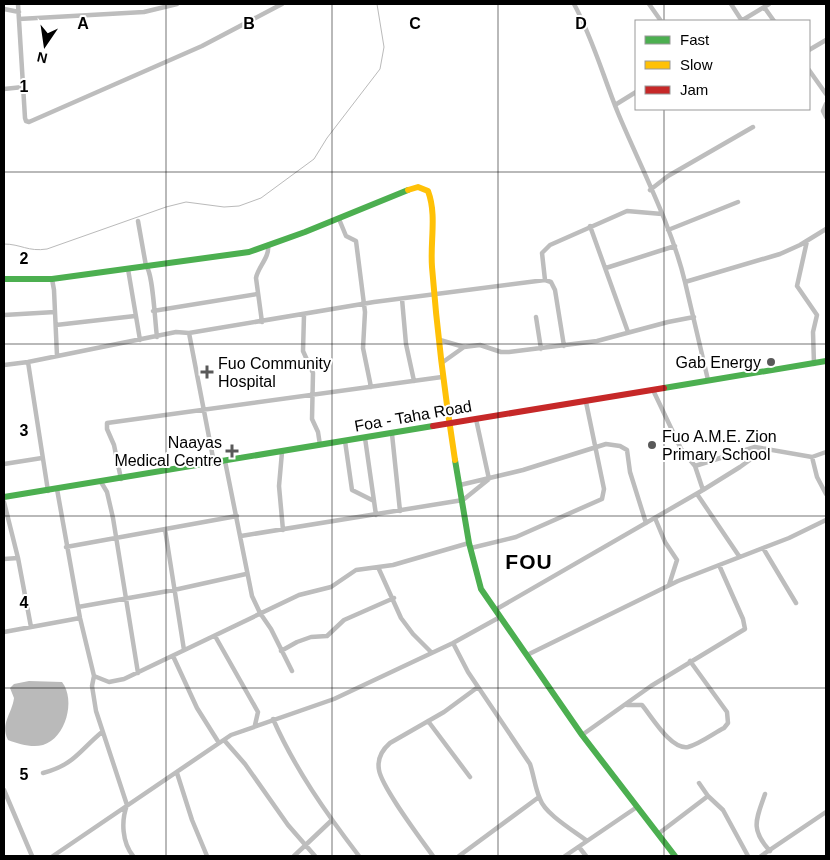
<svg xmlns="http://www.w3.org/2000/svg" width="830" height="860" viewBox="0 0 830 860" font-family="Arial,sans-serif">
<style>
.water{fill:#bababa}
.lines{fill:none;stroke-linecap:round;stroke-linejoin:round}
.stream{stroke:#bababa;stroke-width:1}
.street{stroke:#bdbdbd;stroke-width:4.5}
.fast{stroke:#4caf50;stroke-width:6}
.slow{stroke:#ffc107;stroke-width:6}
.jam{stroke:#c62828;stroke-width:6}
.grid{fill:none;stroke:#000;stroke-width:1;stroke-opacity:0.55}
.poi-dot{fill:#595959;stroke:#fff;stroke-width:2}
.labels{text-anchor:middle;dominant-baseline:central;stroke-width:4;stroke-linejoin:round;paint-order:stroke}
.poi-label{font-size:16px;fill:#000;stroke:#fff;text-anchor:end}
.street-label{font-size:16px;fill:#000;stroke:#fff}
.district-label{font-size:21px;font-weight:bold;letter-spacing:1px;fill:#000;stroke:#fff}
.grid-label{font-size:16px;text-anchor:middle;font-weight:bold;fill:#000;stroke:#fff;stroke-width:4;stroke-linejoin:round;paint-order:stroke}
</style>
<rect width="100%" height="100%" fill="#fff"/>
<path class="water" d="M29,681L62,682C76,700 66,738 43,745C32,748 19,744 8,740C0,723 12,714 14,698L10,688L14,684Z"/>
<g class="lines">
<path class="stream" d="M4,244C21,244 28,252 47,249L166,207L186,202L224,207L239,206L261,198L314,159L327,138L380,69L384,47L377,4"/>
<path class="street" d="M18,4L25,118L26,121L29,122L202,46L282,4
M574,4C593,39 603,76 618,113C641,168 671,224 685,282
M649,4L661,21
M731,4L742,21
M764,7L774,21
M4,9L19,12
M19,19L144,12L177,4
M741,21L769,4
M809,50L826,40
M809,70L826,94
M4,89L23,87
M826,104L823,111L826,117
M615,105L636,92
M650,190L668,176L753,127
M339,219L346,236L356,241L365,312L363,348L371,387
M138,221L146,266C153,272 155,323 157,337
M590,226L628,332
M668,230L738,202
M807,241L797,286L817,315L813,332L814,364
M606,268L675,246
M128,269L140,340
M52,279L54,290L57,356
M545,280L542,253L550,245L627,211L662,214
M402,299L406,344L414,381
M153,311L257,294
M4,315L55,312
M304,315L303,351L313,373L312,419L318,432L320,445
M536,317L541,349
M262,322L256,278C258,267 270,257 268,245
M56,325L135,316
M189,333L214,463
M440,340L464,347L480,345L501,352H509L597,341L668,322L694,317
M28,362L48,491
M443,362L464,347
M4,365L28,362L176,332L189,333L374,302L545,280L551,282L555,290L564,346
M708,380L685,282L780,254L800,245L826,229
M476,419L489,479
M392,434L400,511
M365,438L376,515
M345,441L352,490L374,501
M282,452L279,486L283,530
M812,457L817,477L826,494
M225,461L252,596L260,613L271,629L292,671
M4,464L42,458
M695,466L755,447L812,457L826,452
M121,479L114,445L107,429V423L442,377
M101,482L107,492L113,518L138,673
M460,485L523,470L606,444L620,446L627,450L630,472L646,523
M57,489L80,618L94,676L92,686L96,711L127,805C121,821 122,842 133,856
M703,490L740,467L765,449
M697,494L739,556
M4,502L18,558L31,627
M655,518L665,542L677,560L669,585
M165,529L184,650
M241,536L463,500L489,479
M66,547L237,516
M471,548L516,537L602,499L604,489L586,402
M763,548L796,603
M4,559L18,558
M378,567L401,618L413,634L431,652
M78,607L174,590L246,574
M495,610L703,490L695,466L681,449L653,390
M4,632L80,618
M215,636L258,712L255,725
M453,643L468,672L530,764C534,776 535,788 540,799C545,814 574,831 587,841
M281,651L297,642L311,637L327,636L344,620L394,598
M527,655L678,581L789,538L826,520
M173,656L197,708L219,743
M94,676L109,682L124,679L299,595L331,587L356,570L393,565L469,543
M627,705H642C652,717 671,750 688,747C700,744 714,733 724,728L728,723L727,712L690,661
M273,719C295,769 326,813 359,856
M428,721L470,777
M582,735L651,686L745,629L743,619L719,565
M224,740L245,764L288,825L315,856
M43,773C74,765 79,751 102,732
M177,773L192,820L207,856
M4,790L32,856
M765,794C756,820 750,829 770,851
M708,796L723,810L748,856
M658,834L708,796L699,783
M579,847L586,856
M53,856L231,735L334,699L453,643L500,617
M294,856L332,820
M433,856C421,839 382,788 379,770C377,759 382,750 390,743L444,712L478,687
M459,856L539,797
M565,856L637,807
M761,856L826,812"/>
<path class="fast" d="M4,279H52L249,252L305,232L408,190
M664,388L826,361
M455,460L469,543L481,589L582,735L675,856
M4,497L433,426"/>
<path class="slow" d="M408,190L418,187L428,191C437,215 430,241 432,267C437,331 445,396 455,460"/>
<path class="jam" d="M433,426L664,388"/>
</g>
<path class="grid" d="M166,4V856M332,4V856M498,4V856M664,4V21M664,109V856M4,172H826M4,344H826M4,516H826M4,688H826"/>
<g class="poi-dot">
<circle cx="771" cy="362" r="5"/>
<path d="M204.5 364.5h5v5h5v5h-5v5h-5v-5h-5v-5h5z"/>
<circle cx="652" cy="445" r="5"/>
<path d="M229.5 443.5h5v5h5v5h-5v5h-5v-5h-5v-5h5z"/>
</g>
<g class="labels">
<g class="poi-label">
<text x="761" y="362">Gab Energy</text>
<text x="218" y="363" text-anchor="start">Fuo Community<tspan x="218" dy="18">Hospital</tspan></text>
<text x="662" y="436" text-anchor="start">Fuo A.M.E. Zion<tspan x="662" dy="18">Primary School</tspan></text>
<text x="222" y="442">Naayas<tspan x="222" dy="18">Medical Centre</tspan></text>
</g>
<g class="street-label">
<text transform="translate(413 416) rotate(-10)">Foa - Taha Road</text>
</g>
<g class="district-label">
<text x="529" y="561">FOU</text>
</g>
</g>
<g class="grid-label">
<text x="83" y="29">A</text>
<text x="249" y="29">B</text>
<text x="415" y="29">C</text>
<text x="581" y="29">D</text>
<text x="24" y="92">1</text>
<text x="24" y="264">2</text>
<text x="24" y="436">3</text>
<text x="24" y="608">4</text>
<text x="24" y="780">5</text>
</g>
<rect width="830" height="860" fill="none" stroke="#000000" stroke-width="10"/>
<rect x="635" y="20" width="175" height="90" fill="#ffffff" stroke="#999999"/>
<rect x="645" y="36" width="25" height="8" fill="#4caf50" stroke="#999999"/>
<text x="680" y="45" font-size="15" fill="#000000">Fast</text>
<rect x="645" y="61" width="25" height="8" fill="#ffc107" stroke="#999999"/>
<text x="680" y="70" font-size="15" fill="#000000">Slow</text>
<rect x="645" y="86" width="25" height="8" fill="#c62828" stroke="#999999"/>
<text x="680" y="95" font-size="15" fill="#000000">Jam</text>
<g transform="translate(45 45) rotate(193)" stroke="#ffffff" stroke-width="4" paint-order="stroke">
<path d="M0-4L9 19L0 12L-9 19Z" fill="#000000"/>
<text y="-8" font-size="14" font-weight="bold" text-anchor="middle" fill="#000000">N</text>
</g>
</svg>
